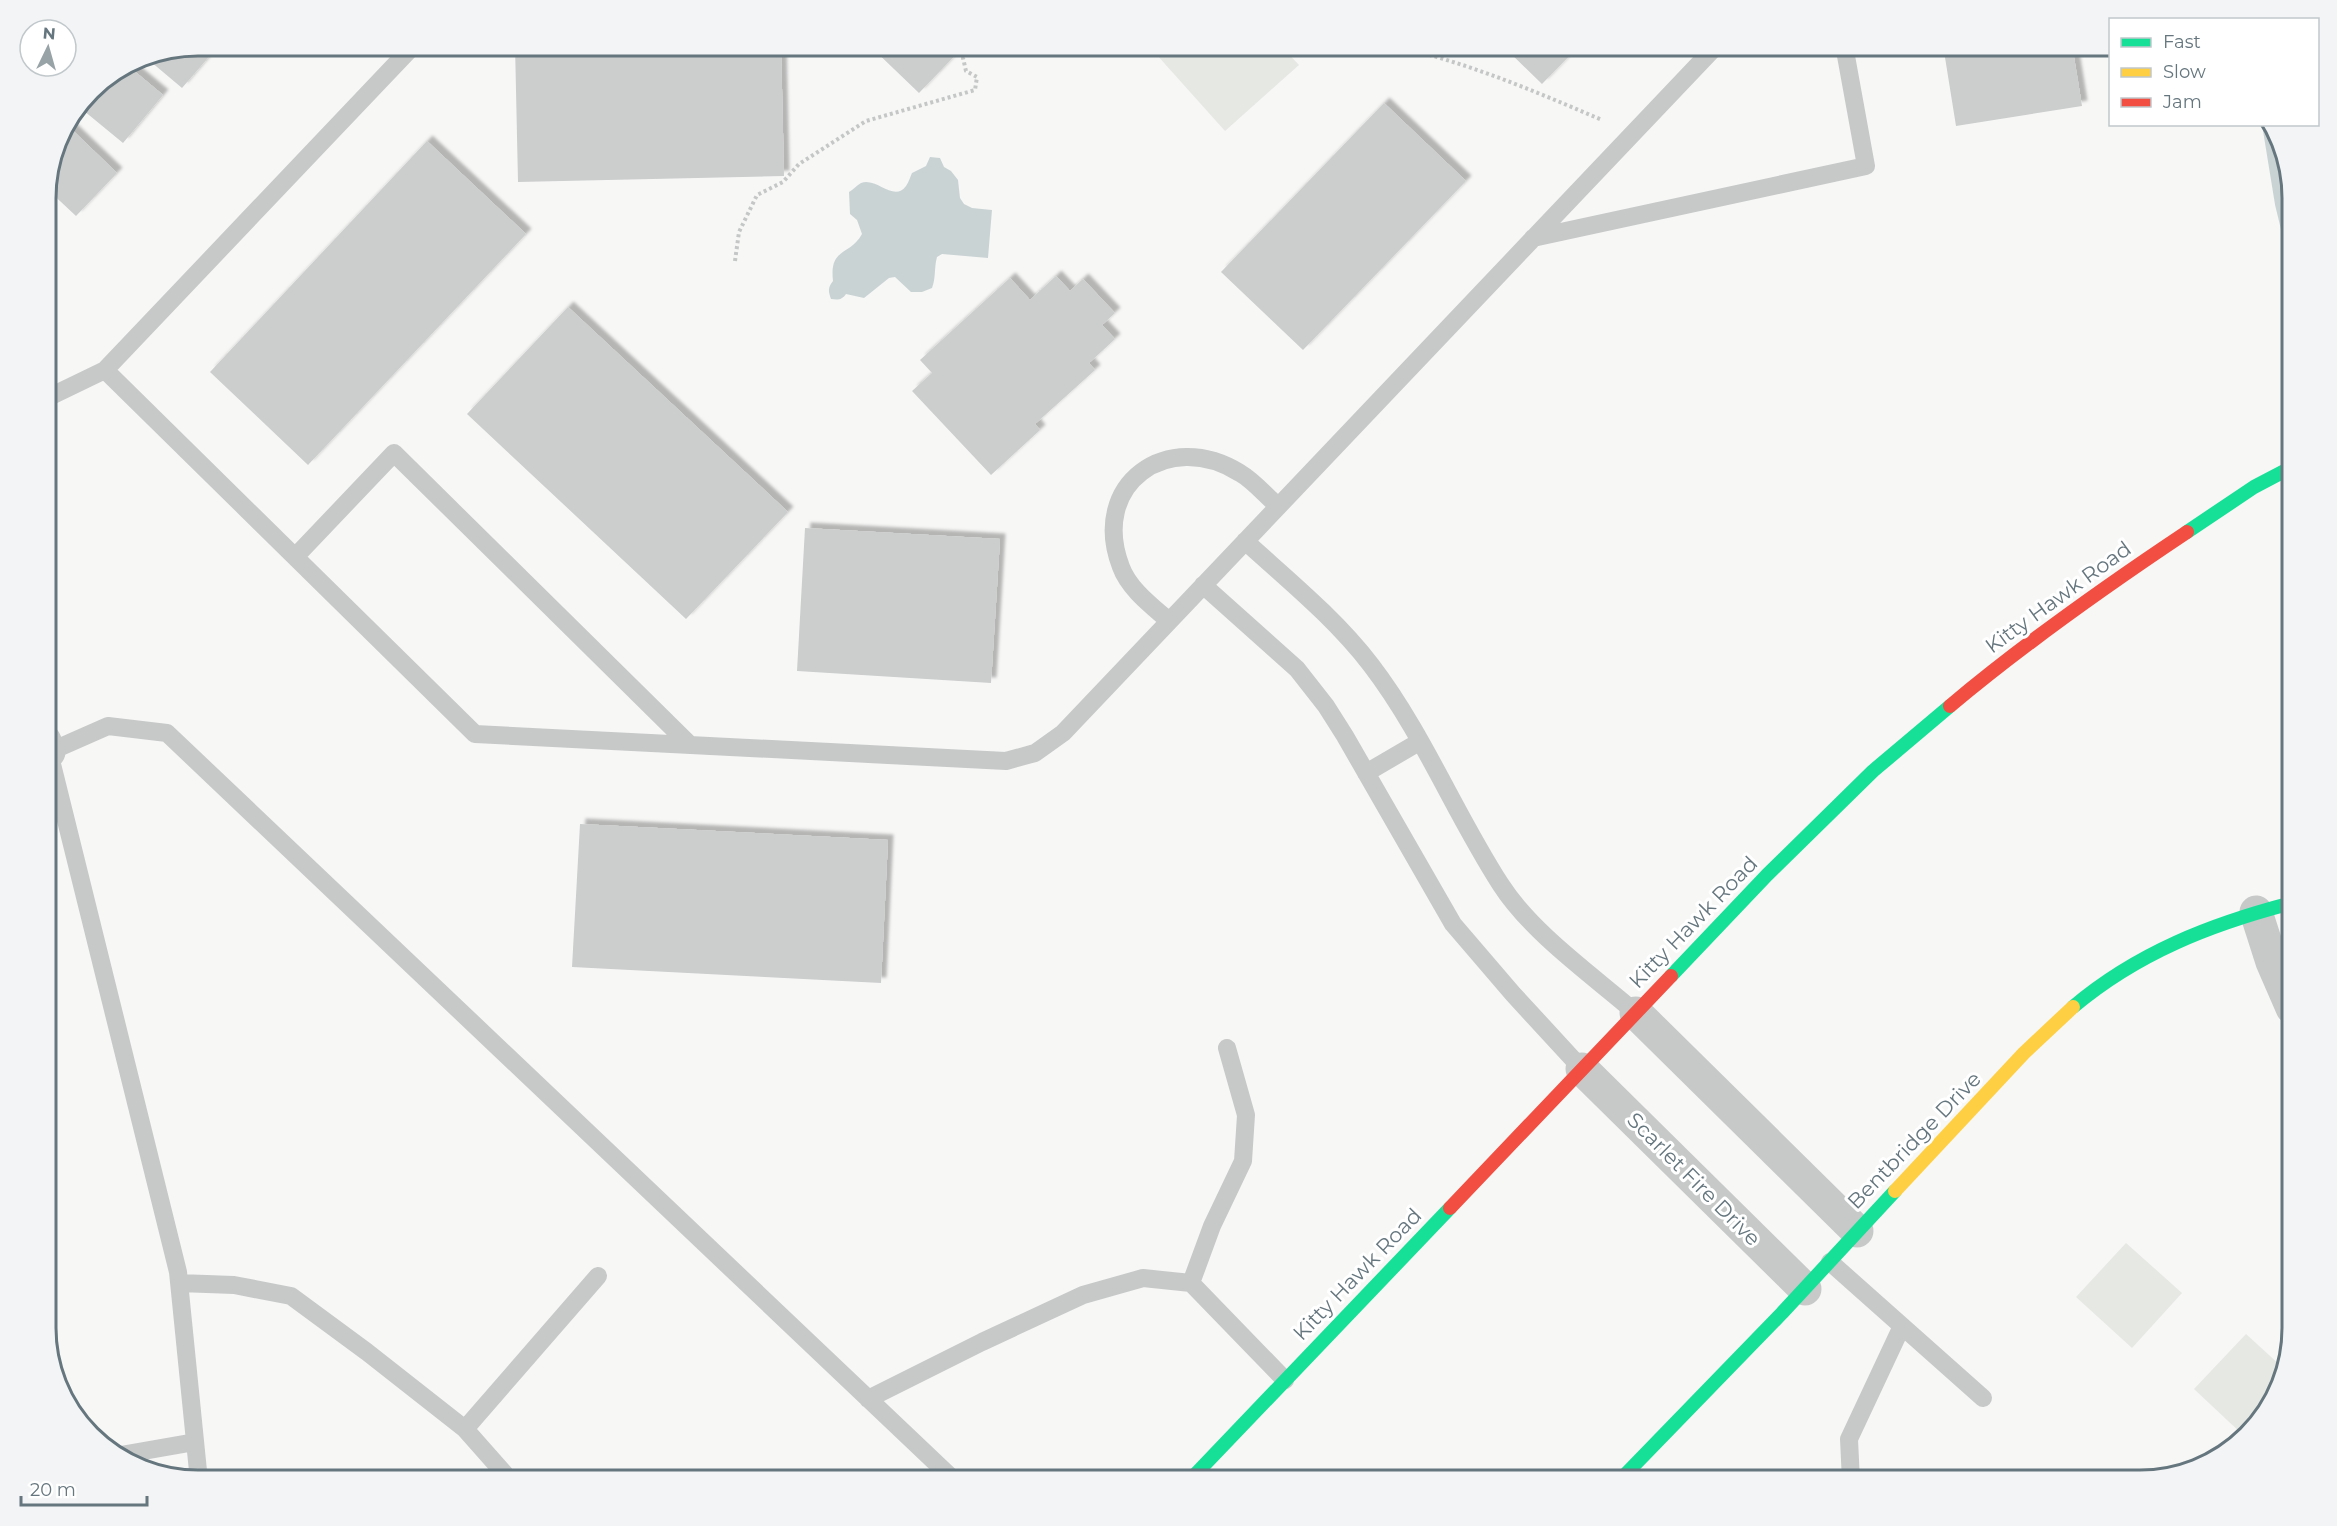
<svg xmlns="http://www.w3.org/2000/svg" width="2337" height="1526" viewBox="0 0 2337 1526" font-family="Montserrat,sans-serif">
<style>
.green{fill:#e6e8e4}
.water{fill:#cad3d4}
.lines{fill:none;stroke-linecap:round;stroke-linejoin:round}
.stream{stroke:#cad3d4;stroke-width:12}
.building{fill:#cccece;filter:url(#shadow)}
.path{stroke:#c5c7c7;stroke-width:4;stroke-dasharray:3 3;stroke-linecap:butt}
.lane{stroke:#c7c9c9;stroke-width:18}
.street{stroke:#c7c9c9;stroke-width:33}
.fast{stroke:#16e098;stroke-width:14}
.slow{stroke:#ffcf43;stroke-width:14}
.jam{stroke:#f24e42;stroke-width:14}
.labels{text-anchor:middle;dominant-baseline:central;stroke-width:6;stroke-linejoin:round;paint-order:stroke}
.street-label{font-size:21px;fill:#65767e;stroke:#fff}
.rim{fill:none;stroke:#65767e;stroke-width:3}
</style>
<defs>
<filter id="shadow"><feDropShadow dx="5.5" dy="-5.5" stdDeviation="1.5" flood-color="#0004"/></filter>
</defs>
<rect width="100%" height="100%" fill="#f7f7f6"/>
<path class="green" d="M1148,45H1280L1299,65L1225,131Z
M2126,1243L2182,1293L2132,1348L2076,1297Z
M2246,1334L2281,1366L2267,1413L2243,1435L2194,1389Z"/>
<path class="water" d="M930,157L940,158L944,167L951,171L958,180L960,198L964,204L972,208L992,210L988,258L942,254L937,257C934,268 936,278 932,288L922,292H911L895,277L889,278L864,298L846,294C842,300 838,300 831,299C828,291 828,287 833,281C829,247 850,256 862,234L857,220L850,214L849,192C853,190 857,185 861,183C877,177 894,203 906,186C909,182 910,177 912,173L926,166Z"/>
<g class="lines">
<path class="stream" d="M2268,124L2281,204L2292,249"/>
</g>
<path class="building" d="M197,45H219L182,88L144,56Z
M515,45H781L784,176L518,182Z
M869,45H965L919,93Z
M1502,45H1580L1542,84Z
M1943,45H2072L2082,106L1956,126Z
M127,65L163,95L123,143L78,106L90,89Z
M1384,103L1466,181L1303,350L1221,272Z
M66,124L117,173L76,216L45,187L57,139Z
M427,141L526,234L308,465L210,372Z
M1056,276L1070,291L1083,279L1115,313L1102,325L1115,339L1089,363L1095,370L1035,424L1040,430L991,475L912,391L932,373L920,360L1010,278L1030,300Z
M568,307L788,512L686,619L467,414Z
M805,528L1000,539L991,683L797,671Z
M580,824L888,840L881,983L572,967Z"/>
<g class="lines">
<path class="path" d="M1388,45C1462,60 1532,90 1602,120
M735,261L739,232L757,195L783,182L799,164L866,121L975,90L977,77L966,71L963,58L979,45H1010"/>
<path class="lane" d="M1533,238L1866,166L1844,45
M105,370L475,734L1006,761L1035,753L1063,733L1717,45
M45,399L105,370L414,45
M1245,541C1288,580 1336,619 1371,665C1423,733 1455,814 1501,885C1532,933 1592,975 1636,1013
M295,557L394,453L690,745
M1203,585L1297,669L1326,706L1345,736L1453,924L1513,994L1582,1069
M1169,621C1152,606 1129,589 1121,567C1089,484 1168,428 1240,473C1254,481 1266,496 1278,506
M1366,773L1419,742
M1830,1262L1983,1398
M179,1283L234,1285L291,1296L367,1352L465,1429
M1191,1283L1212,1226L1243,1161L1246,1115L1227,1048
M868,1399L982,1342L1083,1295L1143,1278L1191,1283L1285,1380
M115,1456L195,1442
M199,1481L178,1272L49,752L108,726L167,733L955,1481
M511,1481L465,1429L598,1276
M1851,1481L1849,1439L1902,1326"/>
<path class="street" d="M45,741L49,752
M2256,912L2272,962L2292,1008
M1636,1013L1857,1231
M1582,1069L1805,1289"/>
<path class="fast" d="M2187,532L2254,487L2292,467
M1671,976L1767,875L1873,771L1950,706
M2073,1007C2137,953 2211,924 2292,903
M1189,1481L1450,1208
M1619,1481L1782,1313L1895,1191"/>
<path class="slow" d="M1895,1191L2024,1053L2073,1007"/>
<path class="jam" d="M1950,706C2025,643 2106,586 2187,532
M1450,1208L1671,976"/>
</g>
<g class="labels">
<g class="street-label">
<text transform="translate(2058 597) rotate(-36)">Kitty Hawk Road</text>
<text transform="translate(1693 922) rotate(-46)">Kitty Hawk Road</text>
<text transform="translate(1914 1140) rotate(-46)">Bentbridge Drive</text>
<text transform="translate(1694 1179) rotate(45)">Scarlet Fire Drive</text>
<text transform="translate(1357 1274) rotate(-46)">Kitty Hawk Road</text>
</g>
</g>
<path d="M0 0H2337V1526H0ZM198 56H2140A142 142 0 0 1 2282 198V1328A142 142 0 0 1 2140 1470H198A142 142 0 0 1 56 1328V198A142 142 0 0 1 198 56Z" fill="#f3f4f5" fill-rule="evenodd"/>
<path class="rim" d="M198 56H2140A142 142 0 0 1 2282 198V1328A142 142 0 0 1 2140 1470H198A142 142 0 0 1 56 1328V198A142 142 0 0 1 198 56Z"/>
<rect x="2109" y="18" width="210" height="108" fill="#ffffff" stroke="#c1c8cb" stroke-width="1.5"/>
<rect x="2121" y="38" width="30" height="9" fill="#16e098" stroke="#c1c8cb" stroke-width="1.5"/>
<text x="2163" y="48" font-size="18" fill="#65767e">Fast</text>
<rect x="2121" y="68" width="30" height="9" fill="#ffcf43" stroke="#c1c8cb" stroke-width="1.5"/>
<text x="2163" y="78" font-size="18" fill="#65767e">Slow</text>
<rect x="2121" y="98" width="30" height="9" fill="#f24e42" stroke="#c1c8cb" stroke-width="1.5"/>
<text x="2163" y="108" font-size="18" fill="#65767e">Jam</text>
<g transform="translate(48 48) rotate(5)"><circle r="28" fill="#ffffff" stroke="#c1c8cb" stroke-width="1.5"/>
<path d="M0-4.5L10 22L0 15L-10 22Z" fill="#98a3a8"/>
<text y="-9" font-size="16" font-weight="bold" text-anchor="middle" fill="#65767e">N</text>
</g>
<path d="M21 1496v9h126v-9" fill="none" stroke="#65767e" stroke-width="3"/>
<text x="30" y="1496" font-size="18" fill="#65767e" stroke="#ffffff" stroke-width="4.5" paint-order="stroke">20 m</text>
</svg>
